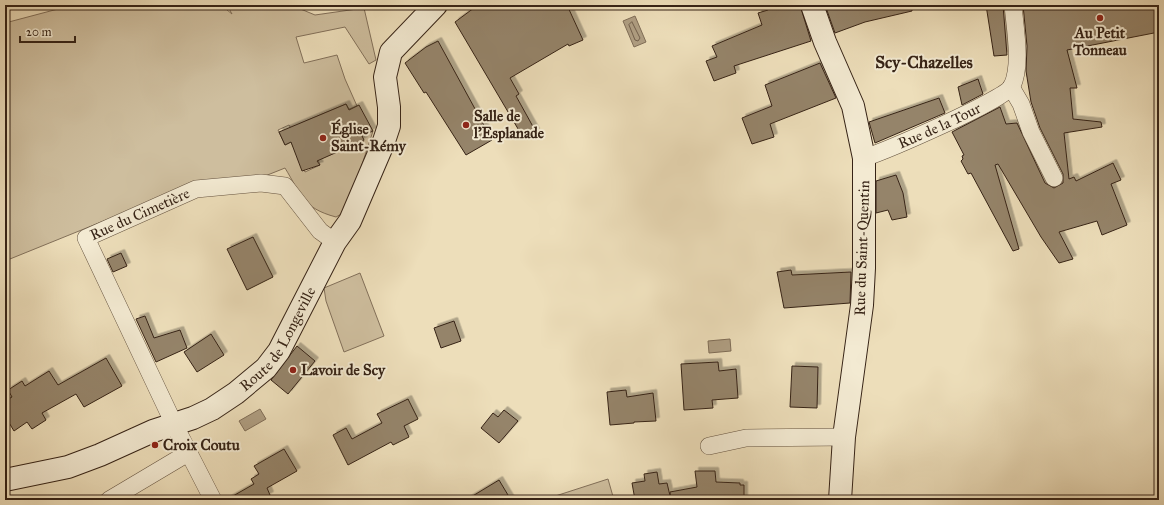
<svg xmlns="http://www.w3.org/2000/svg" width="1164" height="505" viewBox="0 0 1164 505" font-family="'IM FELL Great Primer',serif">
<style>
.green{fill:#cebe9e;stroke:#82705a}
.water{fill:#af9e82;stroke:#7f6d57}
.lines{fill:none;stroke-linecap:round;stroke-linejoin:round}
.shore{stroke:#72604c;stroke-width:1}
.building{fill:#95846b;stroke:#362316;filter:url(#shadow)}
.street-casing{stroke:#64523f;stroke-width:18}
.secondary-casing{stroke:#362316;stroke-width:24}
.street{stroke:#f3ead2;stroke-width:17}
.secondary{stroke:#f3ead2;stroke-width:22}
.poi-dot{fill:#8f2418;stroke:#f3ead2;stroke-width:1.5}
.labels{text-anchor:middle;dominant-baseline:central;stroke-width:4;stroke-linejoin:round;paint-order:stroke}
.poi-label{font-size:15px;font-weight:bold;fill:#362316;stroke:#f3ead2;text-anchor:start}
.street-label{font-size:15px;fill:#362316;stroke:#f3ead2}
.quarter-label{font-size:17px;font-weight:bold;fill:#362316;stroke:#f3ead2}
</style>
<defs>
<filter id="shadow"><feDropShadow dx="3.5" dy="-3.5" stdDeviation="0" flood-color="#0004"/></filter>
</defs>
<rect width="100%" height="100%" fill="#eddeba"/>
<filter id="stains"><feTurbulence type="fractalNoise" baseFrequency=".005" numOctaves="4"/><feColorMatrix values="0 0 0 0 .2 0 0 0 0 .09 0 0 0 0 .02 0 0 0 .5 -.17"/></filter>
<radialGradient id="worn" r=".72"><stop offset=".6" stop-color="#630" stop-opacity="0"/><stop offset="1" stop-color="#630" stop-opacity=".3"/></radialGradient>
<path class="green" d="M73,5H221L232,14L227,5H291L315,15L364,8L376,60L369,64L345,27L296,37L304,63L337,55L345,79L357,106L349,109L346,104L301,123L292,130L289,125L278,130L285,145L291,142L305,172L320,165L318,160L364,141L362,136L373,131L355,186L343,213L336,217C302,208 301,194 285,168L260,178L195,184L5,261V23Z
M360,273L384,336L344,352L326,301L324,288Z
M608,479L614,500H543Z"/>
<path class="water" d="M635,16L646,42L634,47L623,21Z
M730,339L731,351L709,353L708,341Z
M260,409L266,419L245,431L239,421Z"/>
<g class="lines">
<path class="shore" d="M632,22L640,38L638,41L635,40L629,25Z"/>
</g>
<path class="building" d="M478,5H567L583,40L569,46L568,44L510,78L519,94L516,96L536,132L524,139L455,22Z
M766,5H800L811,41L734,66L736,73L714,81L706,61L717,57L712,46L762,25L758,13L768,10Z
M825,5H912V11L865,22L835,33Z
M986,5H1003L1007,55L994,56Z
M1023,5H1159V32L1067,50L1077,88H1070L1073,119L1101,122L1102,127L1064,133L1069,179L1074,177L1076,181L1113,163L1121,180L1111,184L1127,225L1102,235L1097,221L1059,232L1073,259L1059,263L1041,237L998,164L995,165L1019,249L1013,251L971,173L968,174L961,161L963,159L962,156L964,155L952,132L1000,107L1006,124L1017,123L1045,183L1054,188L1063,183V174L1040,128L1031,102L1026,71L1027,46Z
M438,41L492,140L466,155L426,92L424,93L405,63L426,47Z
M820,63L836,98L770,124L774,137L752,144L742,118L772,106L765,85Z
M978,79L983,94L962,105L958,87Z
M939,98L945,113L875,143L869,122Z
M346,104L349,110L359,105L373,131L362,136L364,140L317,161L320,165L302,171L291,142L285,145L279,132Z
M896,175L903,193L907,217L892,220L888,210L876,213V181Z
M253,237L273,277L247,290L227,249Z
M121,253L127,266L113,272L107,259Z
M791,270L792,275L851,272L850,303L784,308L777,272Z
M145,316L154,338L180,330L187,348L156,362L136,319Z
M454,321L461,341L441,348L434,328Z
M211,334L224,355L197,372L184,352Z
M297,346L315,361L288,394L271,380Z
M106,358L122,386L84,407L76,394L42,413L46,420L32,429L27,422L14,431L5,416V401L12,397L8,390L22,381L25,386L49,371L58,385Z
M718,362L719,371L736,369L738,398L712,400L713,408L684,410L681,364Z
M792,366L818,367L817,408L790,407Z
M626,390L627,397L653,393L656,421L634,422V423L610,425L607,392Z
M408,399L418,419L404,426L409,437L393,445L391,442L348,465L333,435L346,428L352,439L382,423L377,414Z
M504,410L518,421L499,443L481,428L493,413L498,417Z
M284,449L297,471L267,488L270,495L261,500H226L254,484L251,479L259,474L254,466Z
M695,471H715L716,482L740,483V485H744V500H671L670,492L697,487Z
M657,472L659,484L667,483L671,500H635L632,483L645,481L644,474Z
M499,480L511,500H466Z"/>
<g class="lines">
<g class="street-casing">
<g id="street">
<path d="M1011,87L1021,104L1031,132L1054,178"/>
<path id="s1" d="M864,158C885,151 1005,100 1012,86C1022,65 1015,28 1013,5"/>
<path d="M709,446L746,438L844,437"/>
<path d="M109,500L188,453"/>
<path id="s2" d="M213,500L174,424L86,238L196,189L261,183L285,186L320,231L335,242"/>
</g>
</g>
<g class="secondary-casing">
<g id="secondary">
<path d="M812,5L825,42L853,106L864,158V268L862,305L844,437L840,500"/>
<path id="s3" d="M5,480L68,467L100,455L153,431L193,418L212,409L236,393L266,368L279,351L335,242L350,221L383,144L389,126V107L385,77L391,52L436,5"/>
</g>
</g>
<use href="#street" class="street"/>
<use href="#secondary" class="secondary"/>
</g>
<g class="poi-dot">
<circle cx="1100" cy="18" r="4"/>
<circle cx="466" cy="125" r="4"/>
<circle cx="323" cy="138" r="4"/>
<circle cx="293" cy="370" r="4"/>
<circle cx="155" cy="445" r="4"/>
</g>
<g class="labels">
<g class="poi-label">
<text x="1100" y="33" text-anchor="middle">Au Petit<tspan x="1100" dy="17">Tonneau</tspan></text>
<text x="474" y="116">Salle de<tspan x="474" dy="17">l'Esplanade</tspan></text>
<text x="331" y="129">Église<tspan x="331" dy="17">Saint-Rémy</tspan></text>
<text x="301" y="370">Lavoir de Scy</text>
<text x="163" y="445">Croix Coutu</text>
</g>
<g class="street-label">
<text stroke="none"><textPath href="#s1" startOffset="82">Rue de la Tour</textPath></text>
<text stroke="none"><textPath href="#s2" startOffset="350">Rue du Cimetière</textPath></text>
<text transform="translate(862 248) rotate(-88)">Rue du Saint-Quentin</text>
<text stroke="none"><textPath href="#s3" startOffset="318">Route de Longeville</textPath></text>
</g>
<g class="quarter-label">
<text x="924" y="62">Scy-Chazelles</text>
</g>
</g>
<rect width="1164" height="505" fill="none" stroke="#eddeba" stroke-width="20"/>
<rect x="6" y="6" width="1152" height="493" fill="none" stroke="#362316" stroke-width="2"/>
<rect x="10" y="10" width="1144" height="485" fill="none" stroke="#362316"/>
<path d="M20 36v6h55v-6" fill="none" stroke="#362316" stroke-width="2"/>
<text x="26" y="36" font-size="12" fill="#362316" stroke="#f3ead2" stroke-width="3" paint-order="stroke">20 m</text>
<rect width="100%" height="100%" filter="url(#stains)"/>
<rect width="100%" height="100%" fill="url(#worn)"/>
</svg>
